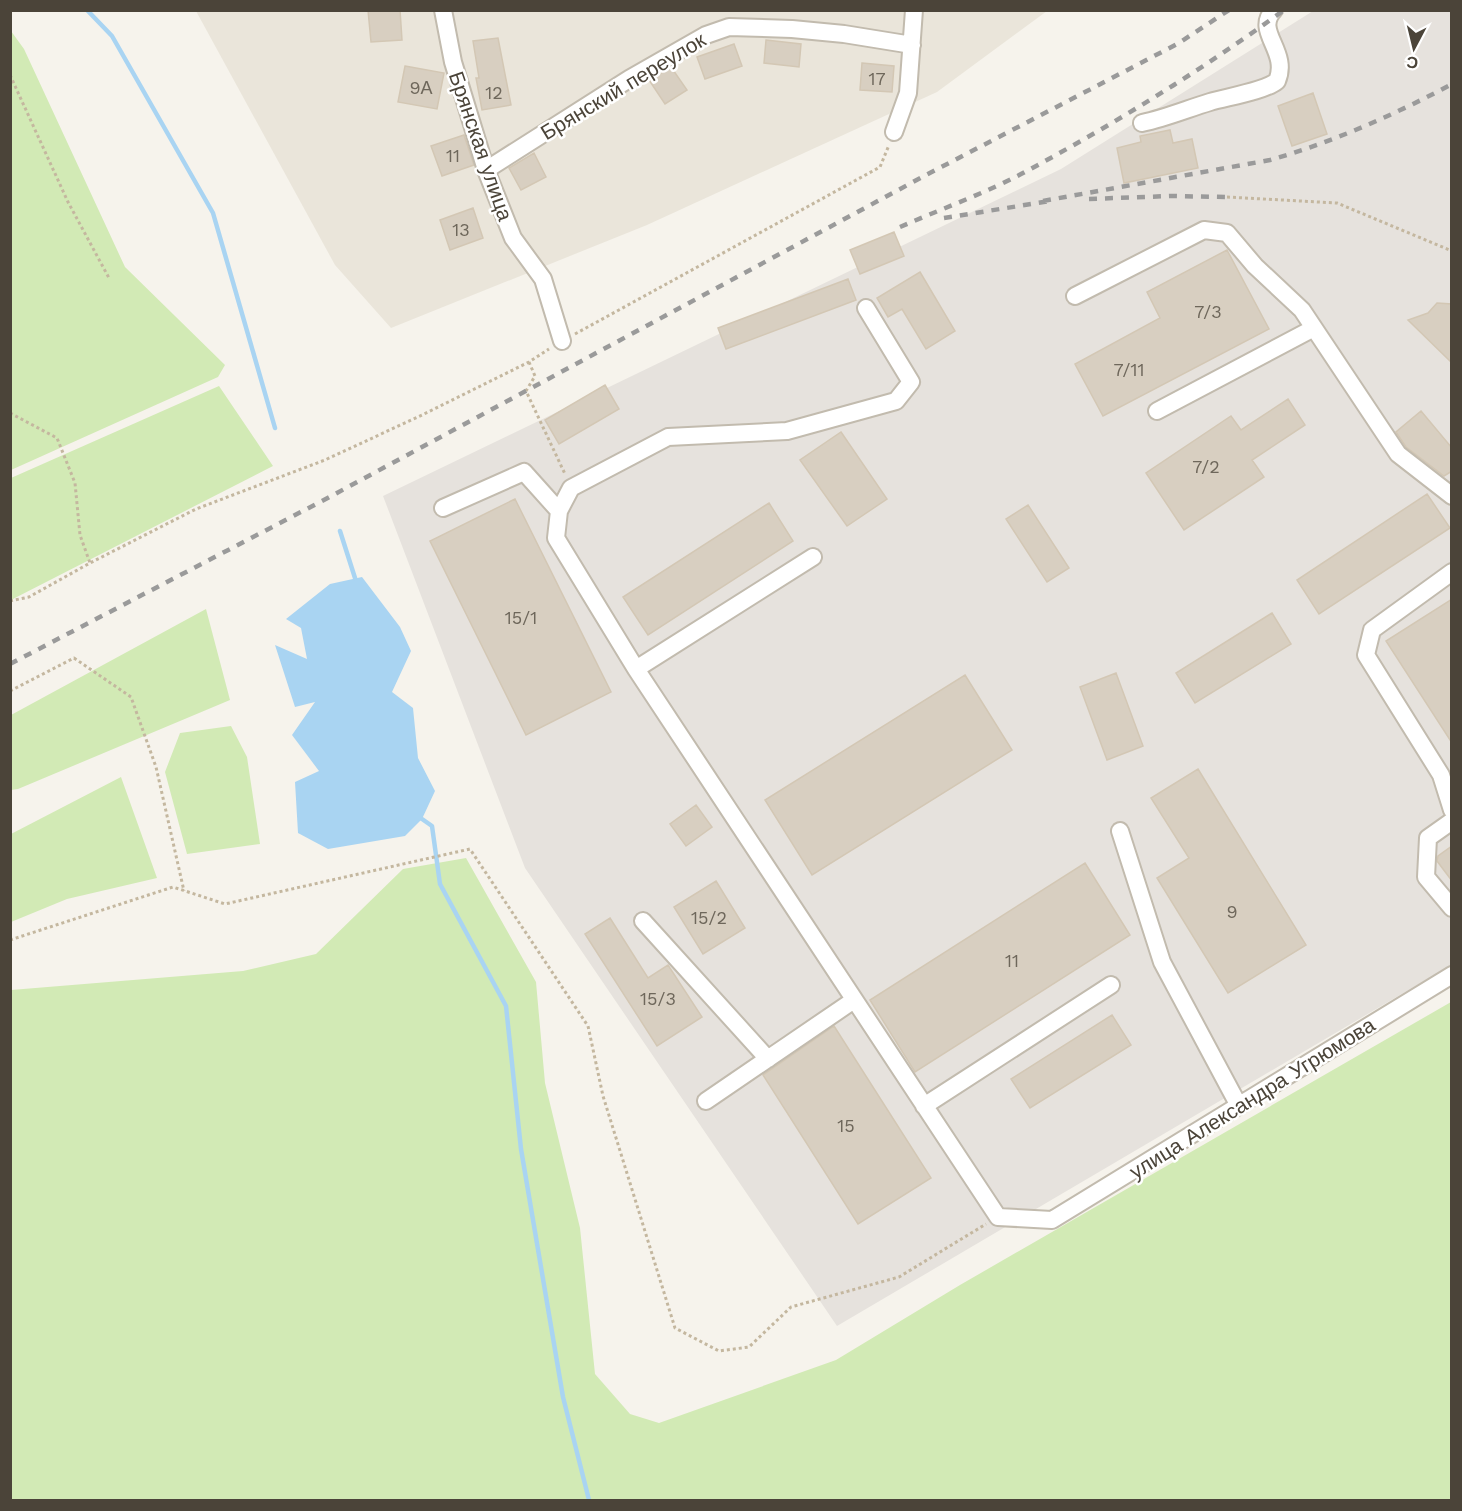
<svg xmlns="http://www.w3.org/2000/svg" width="1462" height="1511" viewBox="0 0 1462 1511" font-family="'Work Sans',sans-serif">
<style>
.residential{fill:#eae5da}
.industrial{fill:#e6e2dd}
.green{fill:#d2eab5}
.water{fill:#a9d4f2}
.lines{fill:none;stroke-linecap:round;stroke-linejoin:round}
.stream{stroke:#a9d4f2;stroke-width:4.5}
.building{fill:#d8cfc1;stroke:#d3c7b4;stroke-width:1.5}
.minor-casing{stroke:#c2bbae;stroke-width:20}
.path{stroke:#c4b79f;stroke-width:3;stroke-dasharray:3 3;stroke-linecap:butt}
.minor{stroke:#fff;stroke-width:16}
.rail{stroke:#9a9a9a;stroke-width:4.5;stroke-dasharray:8 8;stroke-linecap:butt}
.labels{text-anchor:middle;dominant-baseline:central;stroke-width:5;stroke-linejoin:round;paint-order:stroke}
.number-label{font-size:18px;fill:#6e675b}
.street-label{font-size:21px;fill:#4b4439;stroke:#fff}
</style>
<rect width="100%" height="100%" fill="#f6f3ec"/>
<path class="residential" d="M196,11H1047L937,92L647,225L391,328L335,265Z"/>
<path class="industrial" d="M1313,11H1451V965L837,1326L525,868L383,496L1061,169Z"/>
<path class="green" d="M11,31L24,49L125,267L225,365L218,377L11,470Z
M219,386L273,466L11,600V478Z
M206,609L230,700L18,789L11,790V715Z
M231,726L247,757L260,844L187,854L165,772L180,733Z
M121,777L157,878L67,899L11,922V834Z
M466,858L536,982L545,1083L580,1228L595,1374L630,1414L659,1423L836,1360L960,1285L1451,1002V1500H11V990L243,971L316,954L403,869Z"/>
<path class="water" d="M362,577L400,627L411,651L392,692L413,708L418,758L435,791L422,819L405,836L328,849L298,833L295,782L319,771L292,735L315,702L295,707L275,645L307,659L301,628L286,619L330,584Z"/>
<g class="lines">
<path class="stream" d="M87,10L112,36L213,213L275,428
M340,531L355,578
M422,819L432,826L440,884L506,1006L521,1149L563,1397L589,1500"/>
</g>
<path class="building" d="M368,10H400L402,40L371,42Z
M498,38L511,105L482,110L476,78H479L473,41Z
M766,40L801,44L799,67L764,63Z
M734,44L742,66L705,79L697,57Z
M862,63L894,66L892,92L860,90Z
M405,66L444,73L437,109L398,102Z
M671,67L687,90L665,104L649,80Z
M1313,93L1327,134L1292,146L1278,106Z
M1170,130L1173,143L1192,139L1198,168L1124,183L1117,148L1141,142L1140,136Z
M464,135L474,165L442,176L431,146Z
M534,153L546,177L521,190L509,168Z
M473,208L483,238L450,250L440,220Z
M894,232L904,256L860,274L850,250Z
M1227,250L1269,329L1103,416L1075,364L1160,318L1147,292Z
M920,272L955,331L926,349L902,309L888,317L877,298Z
M848,279L856,300L726,349L718,328Z
M1437,303L1452,304V363L1408,320L1428,313Z
M605,385L619,409L559,444L545,420Z
M1288,399L1305,425L1252,460L1264,477L1184,530L1146,473L1231,416L1241,430Z
M1421,411L1452,448V471L1444,476L1406,447L1396,432Z
M841,432L887,499L847,526L800,460Z
M1427,494L1450,528L1319,614L1297,580Z
M515,499L611,692L526,735L430,541Z
M769,503L793,541L648,635L623,597Z
M1028,505L1069,568L1047,582L1006,519Z
M1452,599V743L1386,641Z
M1272,613L1291,644L1195,703L1176,673Z
M1116,673L1143,746L1107,760L1080,687Z
M965,675L1012,750L812,875L765,800Z
M1198,769L1306,945L1228,993L1157,878L1189,858L1151,798Z
M696,805L712,827L686,846L670,824Z
M1452,846V881L1437,861L1438,856Z
M1085,863L1130,935L915,1072L870,1000Z
M716,881L745,928L703,954L674,907Z
M610,918L648,978L668,965L702,1017L657,1046L585,934Z
M1112,1015L1131,1045L1030,1108L1011,1079Z
M834,1026L931,1178L858,1224L763,1075Z"/>
<g class="lines">
<g class="minor-casing">
<path id="minor" d="M443,10L453,62L486,170L513,238L543,279L562,341
M1142,123C1166,118 1187,109 1210,102C1227,97 1265,91 1277,81C1290,51 1253,31 1274,10
M894,132L908,93L914,10
M486,170L629,79L706,35L729,27L792,29L844,34L912,45
M1075,296L1204,230L1227,233L1255,266L1302,310L1398,454L1452,496
M866,308L911,382L896,401L787,431L668,437L571,488L559,511L556,538L636,669L998,1217L1052,1220L1452,975
M1157,411L1314,328
M443,508L524,472L559,511
M1452,572L1372,630L1366,655L1441,775L1452,810
M636,669L813,557
M1452,821L1428,838L1426,877L1452,908
M1120,831L1162,962L1239,1106
M643,921L768,1059
M706,1101L854,1000
M924,1106L1111,985"/>
</g>
<path class="path" d="M10,75L68,202L109,278
M1227,197L1337,203L1452,251
M575,334L880,167L889,145
M529,362L535,376L526,391L565,474
M10,413L57,438L75,483L80,535L90,563
M10,601L29,597L90,563L196,509L325,460L422,415L529,362L549,349
M10,691L74,658L131,697L156,767L184,891
M10,940L173,887L225,904L470,849L588,1026L603,1096L675,1328L719,1351L749,1347L791,1307L899,1277L986,1224"/>
<use href="#minor" class="minor"/>
<path class="rail" d="M1089,199L1170,196L1227,197
M1043,201L1270,160C1333,142 1394,115 1452,84
M944,218L1050,201
M900,227C941,209 986,193 1025,172C1114,124 1202,70 1284,10
M10,664L322,501L926,175L1179,43L1229,10"/>
</g>
<g class="labels">
<g class="number-label">
<text x="877" y="78">17</text>
<text x="421" y="87">9А</text>
<text x="494" y="92">12</text>
<text x="453" y="155">11</text>
<text x="461" y="229">13</text>
<text x="1208" y="311">7/3</text>
<text x="1129" y="369">7/11</text>
<text x="1206" y="466">7/2</text>
<text x="521" y="617">15/1</text>
<text x="1232" y="911">9</text>
<text x="709" y="917">15/2</text>
<text x="1012" y="960">11</text>
<text x="658" y="998">15/3</text>
<text x="846" y="1125">15</text>
</g>
<g class="street-label">
<text transform="translate(623 86) rotate(-31)">Брянский переулок</text>
<text transform="translate(481 146) rotate(71)">Брянская улица</text>
<text transform="translate(1252 1098) rotate(-32)">улица Александра Угрюмова</text>
</g>
</g>
<rect width="1462" height="1511" fill="none" stroke="#4b4439" stroke-width="24"/>
<g transform="translate(1414 48) rotate(187)" stroke="#ffffff" stroke-width="4.5" paint-order="stroke">
<path d="M0-4.5L10 22L0 15L-10 22Z" fill="#4b4439"/>
<text y="-9" font-size="16" font-weight="bold" text-anchor="middle" fill="#4b4439">С</text>
</g>
</svg>
